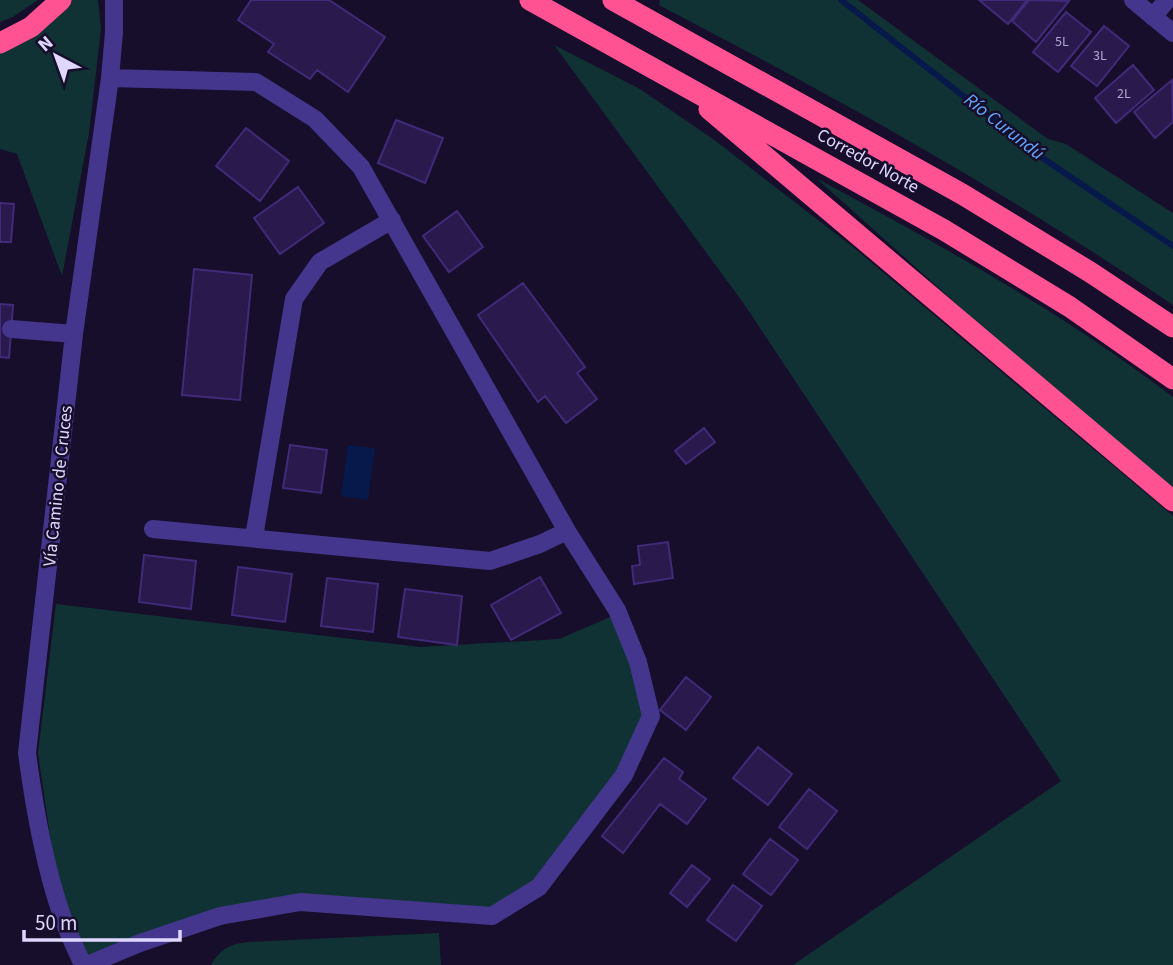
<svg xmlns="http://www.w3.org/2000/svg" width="1173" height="965" viewBox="0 0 1173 965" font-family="'Source Sans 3',sans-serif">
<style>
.green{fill:#113234}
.water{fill:#07184b}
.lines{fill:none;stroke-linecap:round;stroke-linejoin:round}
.stream{stroke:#07184b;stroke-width:6}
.building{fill:#29194c;stroke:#422a7a;stroke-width:2}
.minor{stroke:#43368c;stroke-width:18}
.highway{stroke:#ff5293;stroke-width:21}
.labels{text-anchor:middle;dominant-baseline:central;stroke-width:5;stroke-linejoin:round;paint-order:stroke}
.number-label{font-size:14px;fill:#b2a8d2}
.street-label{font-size:18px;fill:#e0d7ff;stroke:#160e2a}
.water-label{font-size:19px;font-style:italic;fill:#65a7ff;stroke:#160e2a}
</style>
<rect width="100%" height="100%" fill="#160e2a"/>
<path class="green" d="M0,0H38L13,17L0,22Z
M68,0H98L101,29L89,133L62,276L17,154L0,149V47L49,25Z
M660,0H858L1048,139L1066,144L1173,213V305C1009,193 835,97 659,5Z
M554,45L640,89L713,139L853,247L1173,516V965H793L1061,781L744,304Z
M816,178C939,244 1062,312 1173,397V488L1036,375Z
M56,604L420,647L559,639L615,615L635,666L645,716L620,772L535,882L491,910L301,895L88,959L67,908L53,856L38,753Z
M439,933L441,965H211C220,949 230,944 248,942Z"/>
<path class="water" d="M348,445L375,448L368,500L341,496Z"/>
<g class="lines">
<path class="stream" d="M841,0L1041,157L1173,246"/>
</g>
<path class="building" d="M251,0H329L385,37L348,92L317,70L310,79L268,52L274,44L238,20Z
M979,0H1027L1008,24Z
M1029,0L1069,1L1036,42L1012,21Z
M1066,12L1091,32L1058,72L1033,52Z
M1104,26L1129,46L1097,86L1071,66Z
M1133,65L1154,90L1116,123L1095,98Z
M1172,80L1173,122L1155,138L1134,112Z
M396,120L443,138L425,183L378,163Z
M246,128L289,161L260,201L216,166Z
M298,187L324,223L280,254L254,218Z
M0,203L14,204L11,242H0Z
M457,211L483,247L449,272L423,236Z
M194,269L252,275L240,400L182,395Z
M523,283L585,367L577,373L597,399L566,423L545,396L538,402L478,315Z
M0,304L13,305L9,358L0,357Z
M704,428L715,442L686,464L675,451Z
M290,445L327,450L321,493L283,488Z
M668,542L673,578L634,584L632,566L640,565L638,546Z
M144,555L196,561L191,609L139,602Z
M238,567L292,574L285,622L232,615Z
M540,577L561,613L511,640L491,605Z
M327,578L378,584L373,632L321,626Z
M405,589L462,596L457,645L398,637Z
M686,677L711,697L686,730L660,710Z
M758,747L792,774L768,805L733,778Z
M664,758L683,772L679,779L706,799L687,824L660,804L623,853L602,836Z
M809,789L837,811L807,849L779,827Z
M770,839L798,860L771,895L743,874Z
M692,865L710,879L687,907L670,893Z
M733,885L762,906L736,941L707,920Z"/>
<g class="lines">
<path class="minor" d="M1133,0L1173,33
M1153,17L1167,0
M110,78L256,82L315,119L361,167L567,531L540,544L490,561L153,529
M11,329L74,334
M254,537L294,299L320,262L392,220
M83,965C75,947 66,929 60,910C43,859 34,806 27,753L74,334L110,78L114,32V0
M87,965L140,943L220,916L300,902L492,916L539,887L624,775L651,716L638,662L617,610L567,531"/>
<path class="highway" d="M530,0L944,230L1070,307L1173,379
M613,0L962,194L1090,272L1173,327
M0,43L31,27L61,0
M709,109L1173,501"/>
</g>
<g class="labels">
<g class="number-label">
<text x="1062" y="42">5L</text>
<text x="1100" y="56">3L</text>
<text x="1124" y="94">2L</text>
</g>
<g class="street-label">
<text transform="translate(868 161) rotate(29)">Corredor Norte</text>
<text transform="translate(58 486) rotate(-84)">Vía Camino de Cruces</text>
</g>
<g class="water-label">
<text transform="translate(1004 127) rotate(38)">Río Curundú</text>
</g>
</g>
<g transform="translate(56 56) rotate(319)" stroke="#160e2a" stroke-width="5" paint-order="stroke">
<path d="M0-5L12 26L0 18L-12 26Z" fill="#e0d7ff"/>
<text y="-10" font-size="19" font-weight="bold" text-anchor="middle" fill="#e0d7ff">N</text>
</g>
<path d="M24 930v10h156v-10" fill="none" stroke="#e0d7ff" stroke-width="3.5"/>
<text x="35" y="930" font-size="21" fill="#e0d7ff" stroke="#160e2a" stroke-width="5" paint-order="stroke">50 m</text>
</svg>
